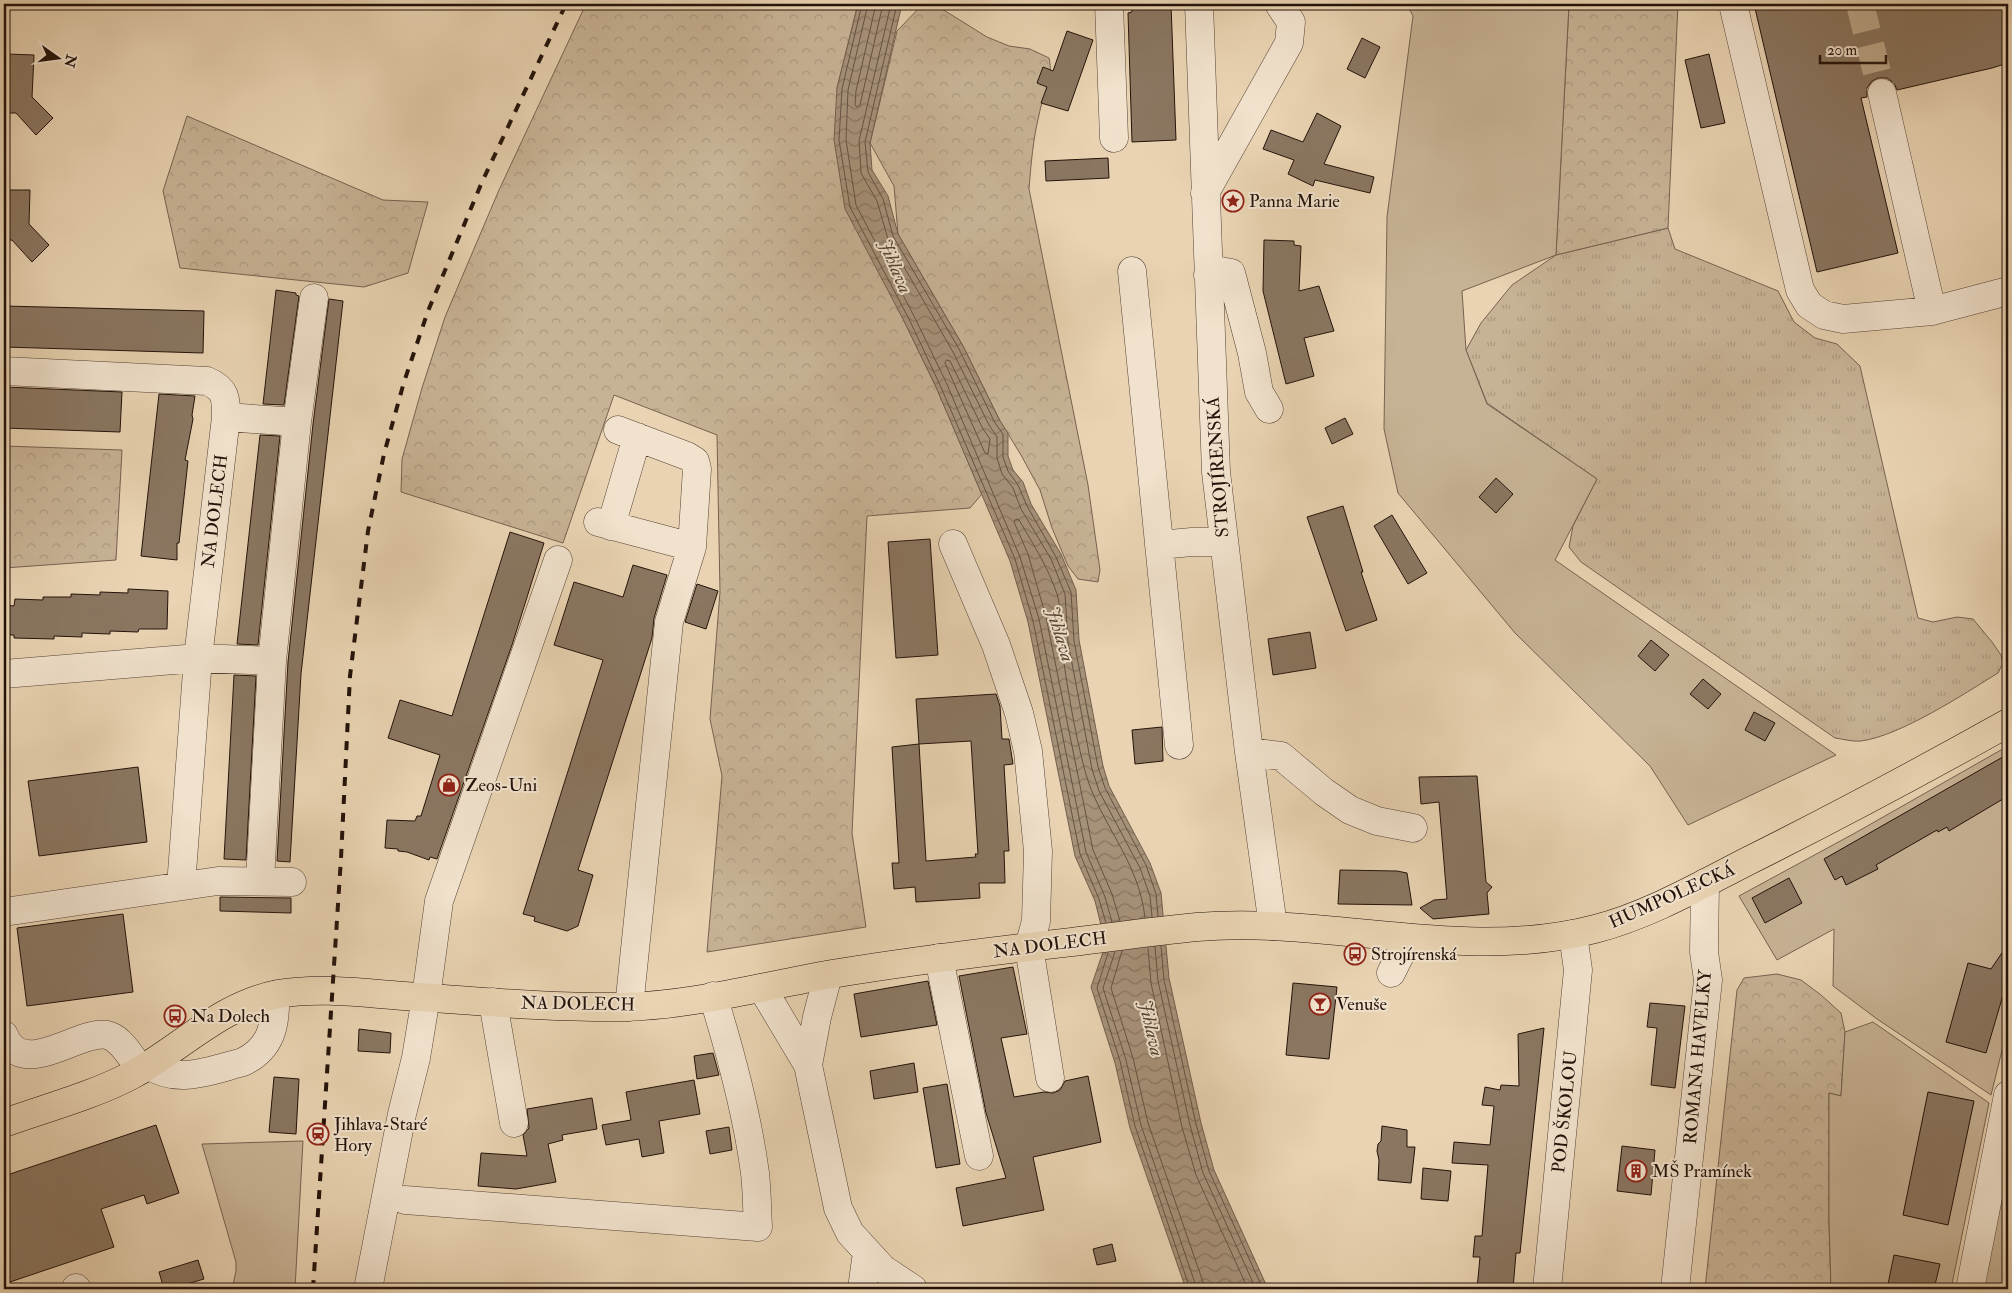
<svg xmlns="http://www.w3.org/2000/svg" width="2012" height="1293" viewBox="0 0 2012 1293" font-family="'IM FELL Double Pica',serif">
<style>
.grass{fill:url(#grass-tufts);stroke:#756250}
.forest{fill:url(#forest-crowns);stroke:#756250}
.garden{fill:#c7b295;stroke:#756250}
.water{fill:url(#water-waves);stroke:#725e4d}
.lines{fill:none;stroke-linecap:round;stroke-linejoin:round}
.shore{stroke:#645242;stroke-width:1}
.building{fill:#8a7661;stroke:#23120a;fill-rule:evenodd}
.minor-tunnel{stroke:#c1ac90;stroke-width:28;stroke-dasharray:28 14;stroke-linecap:butt}
.minor-casing{stroke:#544234;stroke-width:29}
.major-casing{stroke:#23120a;stroke-width:29}
.minor{stroke:#f1e2cd;stroke-width:28}
.major{stroke:#e9d3b2;stroke-width:28}
.rail{stroke:#23120a;stroke-width:4;stroke-dasharray:9 9;stroke-linecap:butt}
.labels{text-anchor:middle;dominant-baseline:central;stroke-width:4;stroke-linejoin:round;paint-order:stroke}
.poi-label{font-size:18px;fill:#23120a;stroke:#f1e2cd;text-anchor:start}
.street-label{font-size:18px;fill:#23120a;stroke:#f1e2cd}
.water-label{font-size:19px;font-style:italic;fill:#574536;stroke:#f1e2cd}
</style>
<defs>
<pattern id="grass-tufts" width="24" height="20" patternUnits="userSpaceOnUse" patternTransform="scale(1.25)"><rect width="24" height="20" fill="#c7b295"/><path d="M3 7l-1-3M5 7V3M7 7l1-3M15 17l-1-3M17 17v-4M19 17l1-3" fill="none" stroke="#ab987f"/></pattern>
<pattern id="forest-crowns" width="20" height="18" patternUnits="userSpaceOnUse" patternTransform="scale(1.25)"><rect width="20" height="18" fill="#c7b295"/><path d="M2 6a3 3 0 1 1 6 0M12 15a3 3 0 1 1 6 0" fill="none" stroke="#ab987f"/></pattern>
<pattern id="water-waves" width="16" height="10" patternUnits="userSpaceOnUse" patternTransform="scale(1.25)"><rect width="16" height="10" fill="#a69179"/><path d="M0 5q4-4 8 0t8 0" fill="none" stroke="#877561"/></pattern>
</defs>
<rect width="100%" height="100%" fill="#e9d3b2"/>
<filter id="stains"><feTurbulence type="fractalNoise" baseFrequency=".004" numOctaves="4"/><feColorMatrix values="0 0 0 0 .2 0 0 0 0 .09 0 0 0 0 .02 0 0 0 .5 -.17"/></filter>
<radialGradient id="worn" r=".72"><stop offset=".6" stop-color="#630" stop-opacity="0"/><stop offset="1" stop-color="#630" stop-opacity=".3"/></radialGradient>
<path class="grass" d="M1668,228L1675,249L1778,291L1794,322L1815,338L1837,344L1860,366L1918,618L1933,622L1957,617L1973,619L1992,642L2001,655L2003,663L1998,673C1964,694 1900,736 1861,741C1853,742 1843,739 1835,738L1581,562L1569,547L1573,526L1597,479L1487,403L1466,350L1481,323L1512,285L1556,255Z"/>
<path class="forest" d="M586,4H858L837,88L904,321L936,387L982,494L970,508L867,516L852,833L866,927L707,952L722,776L710,719L720,592L717,435L614,395L563,543L401,492L402,459L422,388L445,317L499,190Z
M1569,4H1678L1668,228L1556,255Z
M922,5L942,9L987,37L1009,46L1030,49L1049,58C1054,79 1043,94 1039,115C1033,139 1031,164 1029,189L1088,485L1100,570L1098,582L1078,579L1068,566L1052,528L1040,490L1021,455L1000,421L963,346L898,234L894,186L870,143L897,31Z
M187,116L383,200L428,202L408,273L364,287L180,268L163,191Z
M4,446L122,450L116,560L4,568Z
M1777,974L1801,980L1821,995L1841,1013L1845,1032L1841,1096L1829,1093V1221L1831,1289H1705L1737,990L1744,978Z"/>
<path class="garden" d="M1407,4H1569L1556,255L1462,291L1466,350L1487,404L1597,479L1555,560L1836,755L1688,825L1650,766L1515,633L1398,493L1384,429L1387,217L1413,16Z
M2008,746V1026L1991,1095L1877,1019L1833,986L1834,929L1777,960L1739,896L1855,833Z
M1873,1022L1989,1103L1951,1289H1831L1829,1221V1093L1841,1096L1845,1032Z
M303,1141L295,1289H232L236,1271V1262L202,1144Z
M2008,1155V1289H1981Z"/>
<path class="water" d="M858,4H902L870,143L872,170L888,196L898,234L963,346L1000,421L1008,433V456L1013,470L1023,482L1031,504L1061,554L1076,590L1079,640L1103,766L1109,786L1150,863L1161,893L1169,978L1201,1123L1214,1170L1268,1289H1186L1130,1128L1115,1063L1091,987L1103,952L1101,925L1095,901L1075,856L1028,622L1010,561L936,387L904,321L845,209L834,140L837,88Z"/>
<g class="lines">
<path class="shore" d="M862,4L842,89L839,140L850,207L909,319L940,385L1015,559L1033,621L1080,854L1099,899L1106,923
M868,4L848,90L846,140L856,205L914,316L946,382L1020,557L1039,619L1086,852L1105,897L1112,922
M876,4L856,91L855,105L857,107L860,105L883,4
M891,4L859,141L861,173L877,201L888,239L953,352L989,425L997,437V458L1002,474L1013,488L1021,509L1051,559L1065,594L1068,642L1092,769L1099,791L1140,868L1150,896L1152,917
M897,4L865,142L868,172L883,199L893,236L959,349L995,423L1003,434V457L1008,471L1018,485L1027,506L1056,557L1071,592L1074,641L1098,767L1105,788L1146,865L1156,894L1158,916
M947,360L950,361L983,429L990,439L988,454L985,453L945,363Z
M1120,921L1112,894L1093,850L1046,617L1028,554L1014,522L1016,519L1019,520C1033,544 1048,567 1057,594C1062,610 1059,627 1061,643C1067,685 1074,730 1085,771C1099,823 1139,860 1145,918
M1161,946L1164,980L1196,1124L1209,1171L1263,1289
M1155,947L1158,981L1190,1125L1203,1173L1256,1289
M1148,948L1151,983L1182,1127L1196,1175L1248,1289
M1122,951L1111,988L1133,1058L1148,1123L1203,1282L1204,1289
M1115,952L1103,988L1126,1060L1141,1125L1197,1289
M1108,953L1097,988L1120,1061L1135,1126L1190,1289"/>
</g>
<path class="building" d="M1132,4H1171L1176,140L1132,142L1128,13L1132,12Z
M1754,4H2008V63L1992,68L1897,90L1894,83L1887,78H1878L1872,81L1867,88V97L1861,98L1898,253L1817,272Z
M1067,31L1093,40L1068,111L1041,103L1047,87L1037,83L1043,67L1053,71Z
M1362,38L1380,47L1365,78L1347,69Z
M7,54L34,55L32,97L53,118L36,135L16,113H4V81L6,78Z
M1709,54L1725,123L1701,128L1685,60Z
M1317,113L1341,126L1324,164L1374,177L1370,193L1315,180L1313,186L1288,174L1294,160L1263,149L1271,130L1303,142Z
M1108,158L1109,178L1046,181L1045,161Z
M4,190H30L29,224L49,245L32,262L12,240H4Z
M1264,240L1294,241V245L1301,246L1299,291L1319,286L1334,331L1304,338L1314,376L1286,384L1263,291Z
M276,290L296,293V295L299,296L284,405L263,404Z
M329,299L343,301L301,674L290,862L277,861L288,662L313,424Z
M4,306L204,311L203,353L4,347Z
M4,387L122,392L120,432L4,428Z
M159,394L195,396L192,415L193,419L185,460L188,461L179,543H177V560L141,556Z
M1345,418L1353,434L1332,444L1325,428Z
M260,435L280,436L258,645L237,644Z
M1496,478L1513,494L1496,513L1479,497Z
M1343,506L1363,572H1361L1377,620L1346,631L1307,517Z
M1392,515L1427,573L1408,584L1374,526Z
M510,532L544,543L512,645L437,859L430,857L429,860L407,852L398,851V849L385,848L387,820L415,821L417,816H421L440,755L388,738L400,700L452,716Z
M930,539L938,655L896,658L888,542Z
M633,565L667,575L654,618L652,638L578,870L593,875L578,926L567,931L534,921L535,917L523,914L603,660L554,645L574,582L623,597Z
M697,584L718,591L706,629L685,622Z
M128,589L168,591L167,629H139L138,632L110,631V634L82,633V637L54,636V639L14,638V635H4V605L14,606L15,599L43,600V597H71V594L100,595V592L128,593Z
M1310,632L1316,668L1273,675L1268,639Z
M1651,640L1669,655L1655,671L1638,656Z
M234,675L256,676L246,860L224,859Z
M1703,679L1721,694L1708,709L1690,694Z
M996,694L1000,706L1002,739H1009L1013,764L1004,765L1009,851H1004L1005,883H979L980,898L916,902L915,887L894,889L892,863H899L892,747L919,744L916,699ZM971,741L978,854H975L976,857L926,861L919,744Z
M1754,712L1775,723L1765,741L1745,730Z
M1162,727L1163,761L1135,764L1132,730Z
M2008,754V796L1949,831L1947,827L1938,832L1937,830L1876,865L1878,869L1846,885L1842,876L1835,880L1824,859Z
M138,767L147,842L39,856L28,781Z
M1477,776L1486,882L1492,887L1487,893L1489,914L1433,919L1420,908L1434,900L1447,899L1439,802L1421,804L1419,777Z
M1340,870L1397,871L1407,873L1412,905L1338,904Z
M1789,878L1802,903L1765,923L1752,898Z
M220,897L291,898V913L220,911Z
M123,914L133,992L27,1006L17,928Z
M2008,944V978L1986,1053L1946,1042L1968,963L1991,969Z
M1013,967L1027,1034L1001,1038L1014,1097L1044,1092L1053,1093L1060,1090L1065,1081L1088,1076L1101,1142L1033,1157L1044,1210L963,1226L956,1188L1006,1178L986,1113L959,976Z
M928,981L937,1025L861,1037L854,994Z
M1293,983L1337,987L1329,1059L1286,1055Z
M1650,1003L1685,1006L1675,1088L1651,1085L1657,1028L1647,1027Z
M1544,1028L1520,1253H1516L1513,1289H1477L1480,1257H1473L1475,1236H1482L1488,1165L1452,1163L1454,1142L1490,1145L1494,1106L1482,1105L1485,1087L1500,1090L1501,1085L1519,1086L1518,1034Z
M359,1029L391,1033L390,1053L358,1051Z
M713,1053L719,1075L697,1079L694,1056Z
M914,1063L918,1092L874,1099L870,1071Z
M274,1077L299,1079L296,1134L269,1132Z
M694,1080L700,1114L659,1121L664,1153L642,1157L639,1139L606,1145L602,1125L631,1120L626,1092Z
M947,1084L960,1164L936,1168L923,1088Z
M1928,1092L1974,1101L1948,1225L1903,1215Z
M592,1098L597,1129L562,1135L563,1140L548,1144L556,1182L516,1189L478,1186L481,1153L527,1156L523,1135L529,1128L527,1109Z
M156,1125L179,1193L147,1204L144,1195L101,1209L114,1247L4,1284V1176Z
M1382,1126L1407,1130V1147H1415L1411,1183L1378,1180L1379,1160L1377,1151L1378,1144L1381,1141Z
M729,1127L732,1150L710,1154L706,1131Z
M1622,1146L1655,1150L1651,1195L1617,1191Z
M1423,1168L1451,1171L1448,1201L1421,1199Z
M1112,1244L1116,1261L1097,1265L1093,1249Z
M1894,1255L1940,1264L1934,1289H1887Z
M198,1260L204,1279L170,1289H164L159,1272Z"/>
<g class="lines">
<path class="minor-tunnel" d="M1860,4L1882,93"/>
<g class="minor-casing">
<path id="minor" d="M1109,4L1114,138
M1199,4L1216,472L1249,752L1273,926
M1733,4L1800,290L1809,305L1824,315L1843,319L1932,311L2008,291
M1882,93L1932,311
M1205,193L1289,43L1291,22L1279,4
M1132,271L1179,745
M1208,275L1220,271L1231,273L1252,353L1259,392L1269,409
M4,371L207,381C226,389 226,398 226,417L198,658L4,674
M226,417L297,422
M618,430L687,456L695,461L697,469L692,547
M598,522L692,547L669,622L629,1007
M611,526L637,437
M953,544L996,645L1019,713L1028,751L1038,851L1036,921L1029,947L1050,1078
M1159,545L1192,542H1223
M1249,752L1281,756L1324,792L1350,810L1377,821L1413,828
M260,881L272,661L297,422L314,298
M181,886L198,658L272,661
M4,912L218,881L292,882
M939,958L979,1156
M1391,973L1408,939
M762,988L808,1065L838,1208L850,1233L883,1269L913,1289
M493,1002L514,1123
M4,1035C23,1083 83,1025 110,1036C123,1041 132,1059 141,1070
M149,1065C177,1085 212,1070 243,1062C272,1048 276,1024 275,995
M808,1065L817,1017L828,975
M405,1200L758,1227C757,1209 757,1191 755,1173C747,1113 731,1054 713,996
M76,1288L77,1289
M368,1289L402,1114L416,1058L426,997L439,901L558,560
M862,1289L867,1252
M1547,1289L1578,970L1573,934
M1675,1289L1708,980L1704,952L1705,883
M1970,1289L2008,1095"/>
</g>
<g class="major-casing">
<path id="major" d="M4,1123C46,1108 92,1096 132,1075C181,1048 221,1005 278,994C319,987 363,993 404,996C477,1001 551,1008 624,1007C695,1005 763,986 832,974C911,961 992,951 1072,942C1113,937 1155,931 1197,927C1330,916 1463,963 1595,929C1649,915 1699,886 1748,861C1836,817 1922,771 2008,723"/>
</g>
<use href="#minor" class="minor"/>
<use href="#major" class="major"/>
<path class="rail" d="M313,1289L341,858L350,676L368,531L384,454L404,382L428,311L482,182L566,4"/>
</g>
<defs>
<g id="sight-ring" transform="scale(1.125)"><circle r="9.5" fill="#f1e2cd" stroke="#8f2418" stroke-width="1.5"/><path d="M0-6L1.8-2.2L6-1.7L2.9 1.2L3.7 5.4L0 3.3L-3.7 5.4L-2.9 1.2L-6-1.7L-1.8-2.2Z" fill="#8f2418"/></g>
<g id="shop-ring" transform="scale(1.125)"><circle r="9.5" fill="#f1e2cd" stroke="#8f2418" stroke-width="1.5"/><path d="M-5-2.5h2.3a2.7 3.5 0 0 1 5.4 0H5L5.5 6h-11ZM-1.5-2.5h3a1.5 2.3 0 0 0-3 0Z" fill="#8f2418"/></g>
<g id="bus-ring" transform="scale(1.125)"><circle r="9.5" fill="#f1e2cd" stroke="#8f2418" stroke-width="1.5"/><path d="M-5-6H5V4H4V6H2V4H-2V6H-4V4H-5ZM-3.5-4V0h7V-4ZM-3.5 1.2v1.5H-2V1.2ZM2 1.2v1.5H3.5V1.2Z" fill="#8f2418"/></g>
<g id="bar-ring" transform="scale(1.125)"><circle r="9.5" fill="#f1e2cd" stroke="#8f2418" stroke-width="1.5"/><path d="M-6-5H6L.8 .8V4.5H3.5V6h-7V4.5H-.8V.8Z" fill="#8f2418"/></g>
<g id="station-ring" transform="scale(1.125)"><circle r="9.5" fill="#f1e2cd" stroke="#8f2418" stroke-width="1.5"/><path d="M-3-6H3Q5-6 5-4V2Q5 4 3 4L4.5 6H3L1.5 4h-3L-3 6H-4.5L-3 4Q-5 4-5 2V-4Q-5-6-3-6ZM-3.5-4v3h7v-3ZM-3.5 1v1.5H-2V1ZM2 1v1.5H3.5V1Z" fill="#8f2418"/></g>
<g id="building-ring" transform="scale(1.125)"><circle r="9.5" fill="#f1e2cd" stroke="#8f2418" stroke-width="1.5"/><path d="M-4-6H4V6H1V3H-1V6H-4ZM-2.5-4.3h1.7v1.8h-1.7ZM.8-4.3h1.7v1.8H.8ZM-2.5-1h1.7V.8h-1.7ZM.8-1h1.7V.8H.8Z" fill="#8f2418"/></g>
</defs>
<g fill-rule="evenodd">
<use href="#sight-ring" x="1233" y="201"/>
<use href="#shop-ring" x="449" y="785"/>
<use href="#bus-ring" x="1355" y="954"/>
<use href="#bar-ring" x="1320" y="1004"/>
<use href="#bus-ring" x="175" y="1016"/>
<use href="#station-ring" x="318" y="1134"/>
<use href="#building-ring" x="1636" y="1171"/>
</g>
<g class="labels">
<g class="poi-label">
<text x="1249" y="201">Panna Marie</text>
<text x="465" y="785">Zeos-Uni</text>
<text x="1371" y="954">Strojírenská</text>
<text x="1336" y="1004">Venuše</text>
<text x="191" y="1016">Na Dolech</text>
<text x="334" y="1124">Jihlava-Staré<tspan x="334" dy="21">Hory</tspan></text>
<text x="1652" y="1171">MŠ Pramínek</text>
</g>
<g class="street-label">
<text transform="translate(1218 467) rotate(-94)">STROJÍRENSKÁ</text>
<text transform="translate(215 511) rotate(-83)">NA DOLECH</text>
<text transform="translate(1672 896) rotate(-24)">HUMPOLECKÁ</text>
<text transform="translate(1050 945) rotate(-7)">NA DOLECH</text>
<text transform="translate(578 1004) rotate(1)">NA DOLECH</text>
<text transform="translate(1698 1057) rotate(-85)">ROMANA HAVELKY</text>
<text transform="translate(1565 1112) rotate(-84)">POD ŠKOLOU</text>
</g>
<g class="water-label">
<text transform="translate(895 266) rotate(67)">Jihlava</text>
<text transform="translate(1060 634) rotate(73)">Jihlava</text>
<text transform="translate(1151 1028) rotate(77)">Jihlava</text>
</g>
</g>
<rect width="2012" height="1293" fill="none" stroke="#e9d3b2" stroke-width="20"/>
<rect x="5" y="5" width="2002" height="1283" fill="none" stroke="#23120a" stroke-width="2.5"/>
<rect x="10" y="10" width="1992" height="1273" fill="none" stroke="#23120a"/>
<g transform="translate(58 58) rotate(104)" stroke="#f1e2cd" stroke-width="4" paint-order="stroke">
<path d="M0-4L9 19L0 12L-9 19Z" fill="#23120a"/>
<text y="-8" font-size="14" font-weight="bold" text-anchor="middle" fill="#23120a">N</text>
</g>
<path d="M1820 55v8h66v-8" fill="none" stroke="#23120a" stroke-width="2.5"/>
<text x="1827" y="55" font-size="15" fill="#23120a" stroke="#f1e2cd" stroke-width="4" paint-order="stroke">20 m</text>
<rect width="100%" height="100%" filter="url(#stains)"/>
<rect width="100%" height="100%" fill="url(#worn)"/>
</svg>
